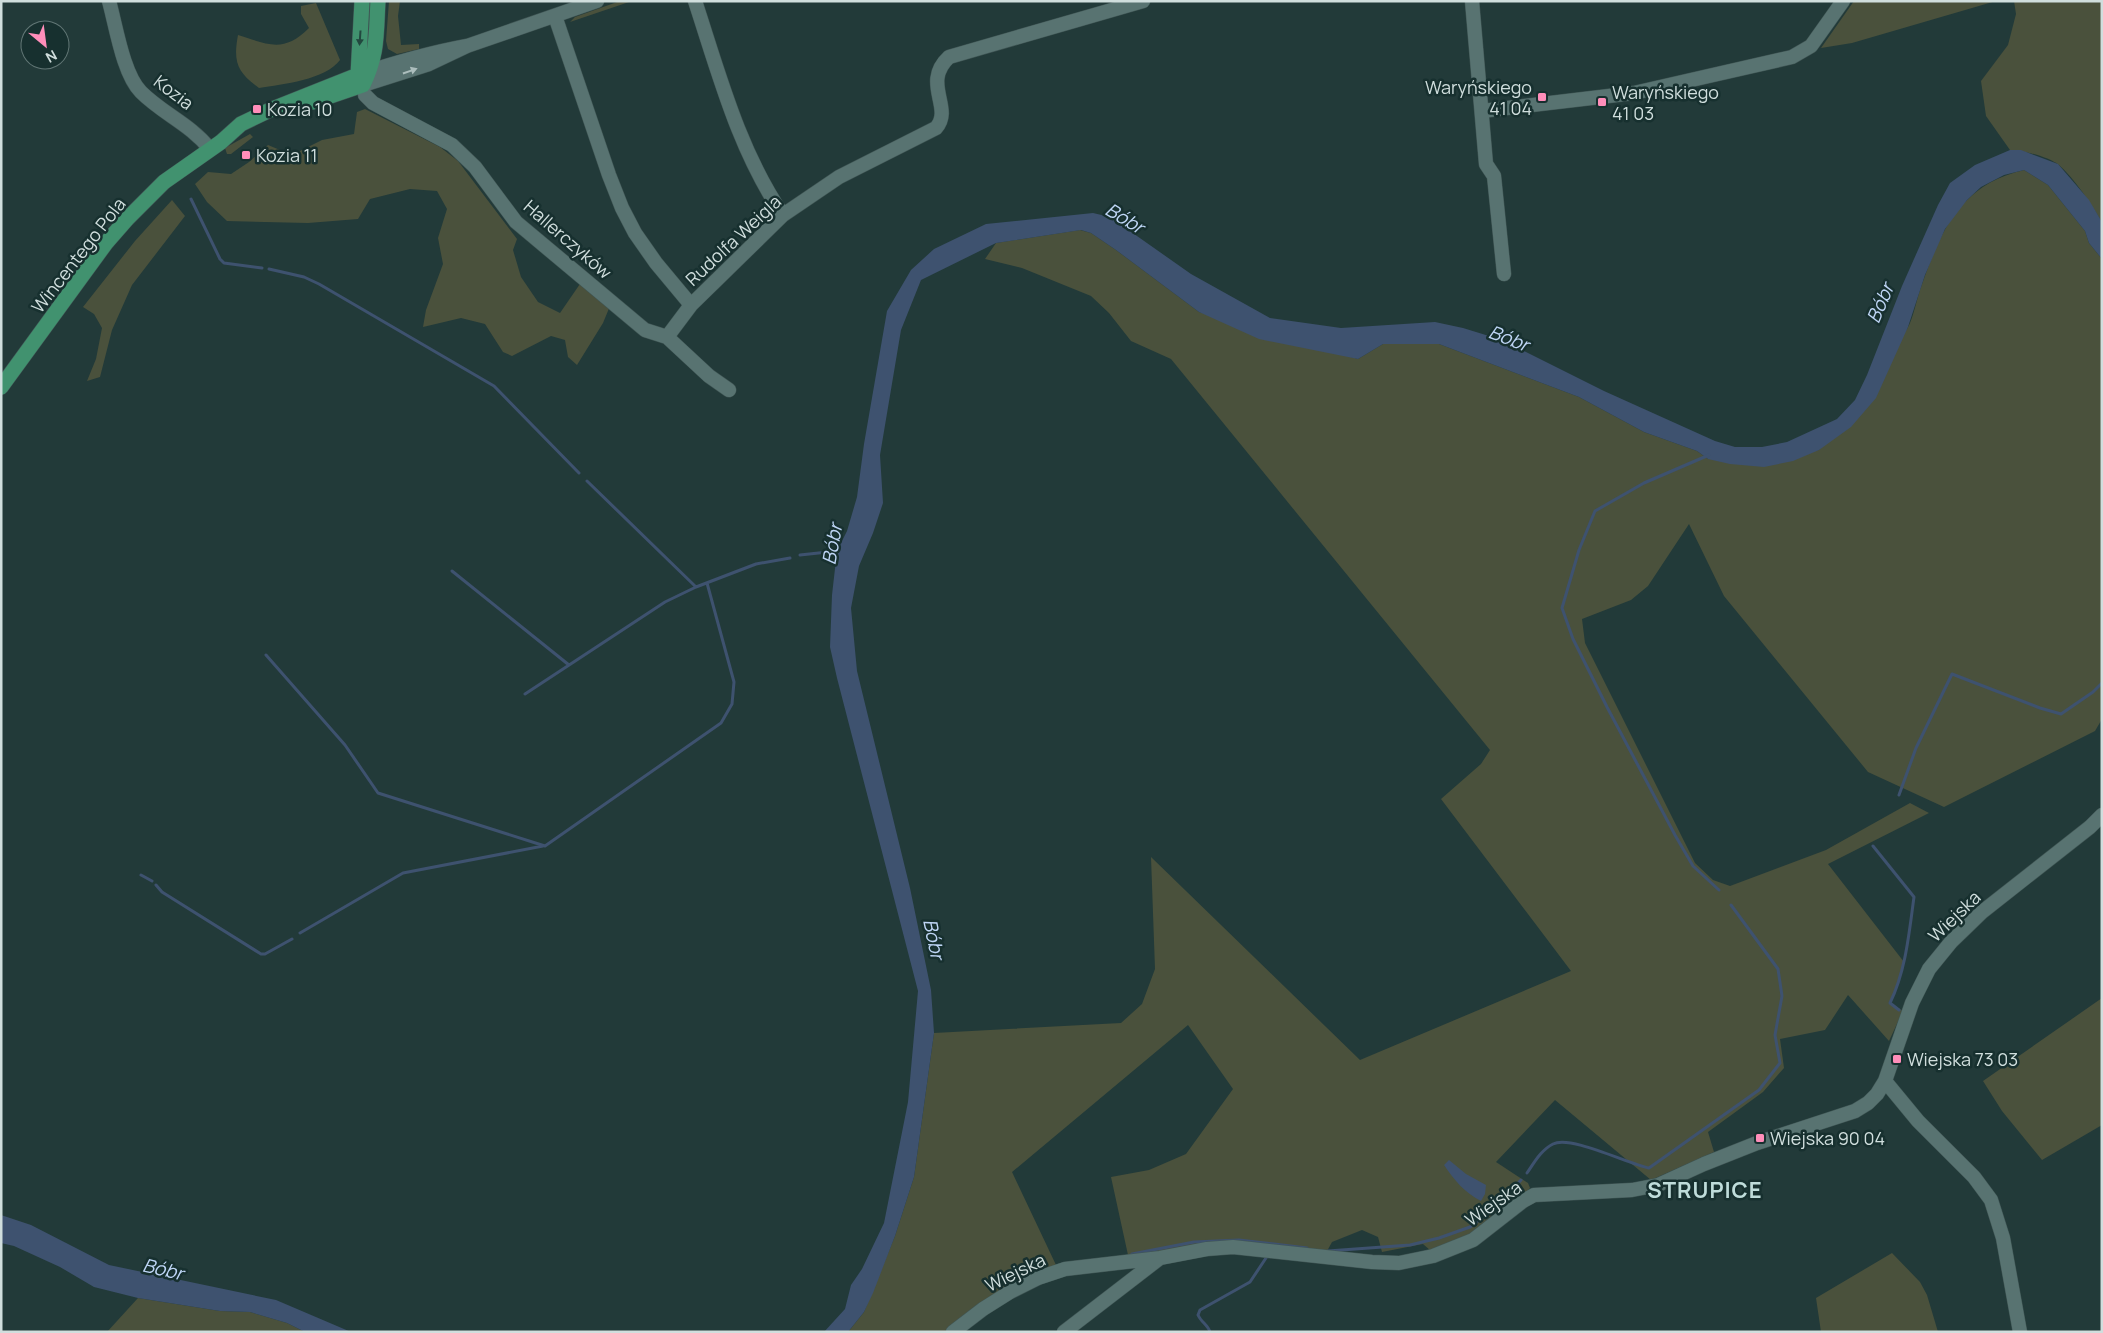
<svg xmlns="http://www.w3.org/2000/svg" width="2103" height="1333" viewBox="0 0 2103 1333" font-family="Manrope,sans-serif">
<style>
.green{fill:#4a513c}
.water{fill:#3e526f}
.lines{fill:none;stroke-linecap:round;stroke-linejoin:round}
.stream{stroke:#3e526f;stroke-width:3}
.minor-casing{stroke:#405655;stroke-width:15}
.major-casing{stroke:#405655;stroke-width:16}
.minor{stroke:#587371;stroke-width:14}
.major{stroke:#41926f;stroke-width:15}
.oneway{fill:#22483f}
.oneway2{fill:#acbebd}
.poi-dot{fill:#ff8eba;stroke:#17302f;stroke-width:2}
.labels{text-anchor:middle;dominant-baseline:central;stroke-width:5;stroke-linejoin:round;paint-order:stroke}
.poi-label{font-size:18px;fill:#d0dedd;stroke:#17302f;text-anchor:start}
.street-label{font-size:18px;fill:#d0dedd;stroke:#17302f}
.water-label{font-size:19px;font-style:italic;fill:#bfd6f6;stroke:#17302f}
.district-label{font-size:22px;font-weight:bold;letter-spacing:1px;fill:#bfdcda;stroke:#17302f}
</style>
<rect width="100%" height="100%" fill="#223a39"/>
<path class="green" d="M389,1H400L398,16L401,45L419,44V49L397,54L388,49L386,41Z
M620,1H632L570,22L575,17Z
M1854,1H1996L1852,43L1821,48Z
M2014,1H2102V222C2091,204 2075,179 2059,165C2049,157 2022,150 2010,150L1986,116L1981,81L2008,45L2016,14Z
M316,3L340,60C325,80 283,84 259,88C237,72 233,62 238,35C269,45 284,53 309,28L301,14V6Z
M365,109L440,147L458,161L517,239L513,250L521,277L538,302L560,313L582,281L610,306L603,323L577,365L568,357L565,340L551,336L512,356L503,352L485,324L461,318L423,327L426,310L443,264L438,238L447,209L437,191L410,189L370,199L358,219L308,223L227,221L207,202L195,184L208,172L231,174L249,162L268,145L292,155L322,140L354,134L357,112Z
M250,134L253,137L231,154H227L225,148Z
M2024,170L2048,185L2085,231L2089,243L2102,259V719L2095,731L1944,807L1868,772L1724,596L1689,524L1648,586L1631,600L1582,619L1585,643L1695,863L1713,880L1730,886L1826,850L1910,803L1929,813L1828,864L1904,962L1898,984L1890,1003L1903,1011L1889,1041L1848,995L1825,1030L1780,1039L1784,1068L1763,1092L1708,1132L1714,1152L1651,1180L1555,1100L1496,1162L1528,1183L1530,1188L1526,1193L1492,1215L1477,1230L1461,1239L1431,1251L1423,1244L1382,1252L1378,1237L1362,1230L1332,1242L1326,1253L1171,1250L1128,1255L1111,1177L1149,1170L1186,1154L1233,1089L1188,1025L1012,1172L1056,1265L947,1332H848L864,1312L895,1236L914,1177L934,1033L1121,1023L1142,1004L1155,969L1151,857L1360,1060L1571,971L1441,799L1481,764L1490,750L1171,359L1131,341L1109,313L1091,296L1022,268L985,259L996,243L1080,230L1091,233L1116,250L1199,312L1358,359L1383,344H1439L1579,397L1644,432L1697,451L1708,459L1819,450C1848,410 1880,371 1907,329C1913,319 1916,302 1920,290C1940,232 1959,185 2024,170Z
M172,200L185,216L132,285L112,330L100,377L87,381L96,359L102,328L94,314L83,307L135,241Z
M2102,998V1125L2042,1160L2002,1111L1983,1081Z
M1892,1253L1920,1282L1927,1295L1938,1332H1821L1816,1298Z
M138,1298L220,1311L250,1312L287,1323L305,1332H107Z"/>
<path class="water" d="M2010,150H2021L2058,164L2089,200L2102,222V259L2089,243L2085,231L2048,185L2024,170L2004,175L1981,187L1967,200L1945,229L1925,275L1908,327L1876,398L1851,427L1819,450L1793,461L1764,467L1730,464L1708,459L1697,451L1644,432L1579,397L1439,344H1383L1358,359L1259,339L1199,312L1116,250L1091,233L1081,230L996,243L921,280L901,330L880,455L883,503L873,533L859,566L851,608L857,671L910,888L931,990L934,1033L914,1177L895,1236L873,1293L864,1312L848,1332H824L845,1309L851,1285L862,1269L884,1223L908,1102L918,991L837,678L830,647L832,595L837,551L847,531L857,497L864,444L887,311L911,270L934,249L986,224L1093,213L1110,217L1191,274L1270,318L1341,328L1435,322L1463,328L1502,340L1604,391L1715,441L1735,447H1762L1787,442L1837,419L1855,400L1867,375L1902,286L1938,205L1950,183L1975,165Z
M1449,1160L1466,1174L1486,1185L1485,1194L1481,1201C1465,1193 1454,1180 1444,1165Z
M1,1215L31,1225L109,1265L276,1300L351,1332H305L287,1323L250,1312L220,1311L138,1298L94,1287L60,1267L14,1246L1,1243Z"/>
<g class="lines">
<path class="stream" d="M191,199L220,259L224,263L262,268
M269,269L304,277L319,284L494,386L579,473
M1709,455L1644,483L1595,511L1579,550L1562,608L1573,639L1607,707L1675,835L1693,866L1719,890
M587,481L696,587L756,564L790,558
M800,555L837,551
M452,571L569,665
M266,655L345,745L378,793L545,846L721,723L732,704L734,682L707,583
M525,694L665,602L696,587
M1899,795L1916,748L1952,674L2040,708L2061,714L2093,692L2102,683
M1873,846L1914,897C1909,933 1906,970 1890,1003L1899,1010
M141,875L152,881
M156,885L162,892L261,954H265L292,939
M300,933L403,873L543,846
M1527,1173C1534,1163 1541,1150 1553,1144C1571,1135 1628,1164 1649,1168L1759,1090L1780,1063L1775,1035L1782,996L1778,969L1731,905
M1272,1246L1274,1244L1307,1248
M1328,1251L1410,1245L1439,1238L1470,1227L1498,1205L1521,1180
M1132,1254L1194,1242L1239,1240L1274,1244
M1210,1332C1208,1325 1201,1322 1198,1315L1200,1310L1250,1282L1266,1258"/>
<g class="minor-casing">
<path id="minor" d="M109,1C116,26 123,74 141,92C163,114 190,124 210,149
M695,1C719,74 739,151 783,215
M1472,1L1486,164L1494,176L1504,274
M555,16L609,175L622,208L635,233L656,263L691,305
M467,46C429,53 394,63 358,75L363,85L429,64L467,46L597,1
M365,95L373,103L452,145L475,167L516,222L645,330L667,337L709,376L729,390
M1482,111L1634,93L1792,57L1811,46L1843,1
M667,337L691,305L783,215L839,177L936,128C954,108 921,83 949,57L1143,1
M1885,1081L1918,1121L1974,1177L1991,1200L2003,1238L2020,1332
M953,1332L983,1309L1010,1292L1038,1278L1065,1269L1160,1258L1207,1249L1233,1247L1372,1262L1399,1263L1433,1256L1473,1240L1523,1201L1534,1195L1632,1190L1658,1185L1704,1164L1757,1143L1855,1111L1868,1103L1877,1094L1885,1081L1912,1003L1929,969L1951,942L1982,912L2090,827L2102,815
M1064,1332L1160,1258"/>
</g>
<g class="major-casing">
<path id="major" d="M313,102L363,85C378,54 376,34 378,1
M1,387L106,243L127,219L164,182L221,142L241,124L270,110L358,75L362,1"/>
</g>
<use href="#minor" class="minor"/>
<use href="#major" class="major"/>
</g>
<defs><path id="oneway-solid" d="M-6-.8H1V-3.2L6.5 0L1 3.2V.8H-6Z" transform="scale(1.25)"/></defs>
<use class="oneway" href="#oneway-solid" transform="translate(360 38) rotate(94)"/>
<use class="oneway2" href="#oneway-solid" transform="translate(410 71) rotate(-19)"/>
<g class="poi-dot">
<rect x="1537" y="92" width="10" height="10" rx="2.5"/>
<rect x="1597" y="97" width="10" height="10" rx="2.5"/>
<rect x="252" y="104" width="10" height="10" rx="2.5"/>
<rect x="241" y="150" width="10" height="10" rx="2.5"/>
<rect x="1892" y="1054" width="10" height="10" rx="2.5"/>
<rect x="1755" y="1133" width="10" height="10" rx="2.5"/>
</g>
<g class="labels">
<g class="poi-label">
<text x="1532" y="87" text-anchor="end">Waryńskiego<tspan x="1532" dy="21">41 04</tspan></text>
<text x="1612" y="92">Waryńskiego<tspan x="1612" dy="21">41 03</tspan></text>
<text x="267" y="109">Kozia 10</text>
<text x="256" y="155">Kozia 11</text>
<text x="1907" y="1059">Wiejska 73 03</text>
<text x="1770" y="1138">Wiejska 90 04</text>
</g>
<g class="street-label">
<text transform="translate(174 92) rotate(37)">Kozia</text>
<text transform="translate(568 239) rotate(41)">Hallerczyków</text>
<text transform="translate(733 240) rotate(-43)">Rudolfa Weigla</text>
<text transform="translate(78 255) rotate(-52)">Wincentego Pola</text>
<text transform="translate(1954 916) rotate(-44)">Wiejska</text>
<text transform="translate(1493 1203) rotate(-35)">Wiejska</text>
<text transform="translate(1015 1272) rotate(-26)">Wiejska</text>
</g>
<g class="water-label">
<text transform="translate(1125 218) rotate(31)">Bóbr</text>
<text transform="translate(1880 303) rotate(-67)">Bóbr</text>
<text transform="translate(1509 338) rotate(21)">Bóbr</text>
<text transform="translate(832 544) rotate(-80)">Bóbr</text>
<text transform="translate(934 939) rotate(78)">Bóbr</text>
<text transform="translate(163 1269) rotate(13)">Bóbr</text>
</g>
<g class="district-label">
<text x="1705" y="1190">STRUPICE</text>
</g>
</g>
<rect width="2103" height="1333" fill="none" stroke="#d0dedd" stroke-width="5"/>
<g transform="translate(45 45) rotate(151)"><circle r="24" fill="#17302f" stroke="#617675"/>
<path d="M0-4L9 19L0 12L-9 19Z" fill="#ff8eba"/>
<text y="-8" font-size="14" font-weight="bold" text-anchor="middle" fill="#d0dedd">N</text>
</g>
</svg>
